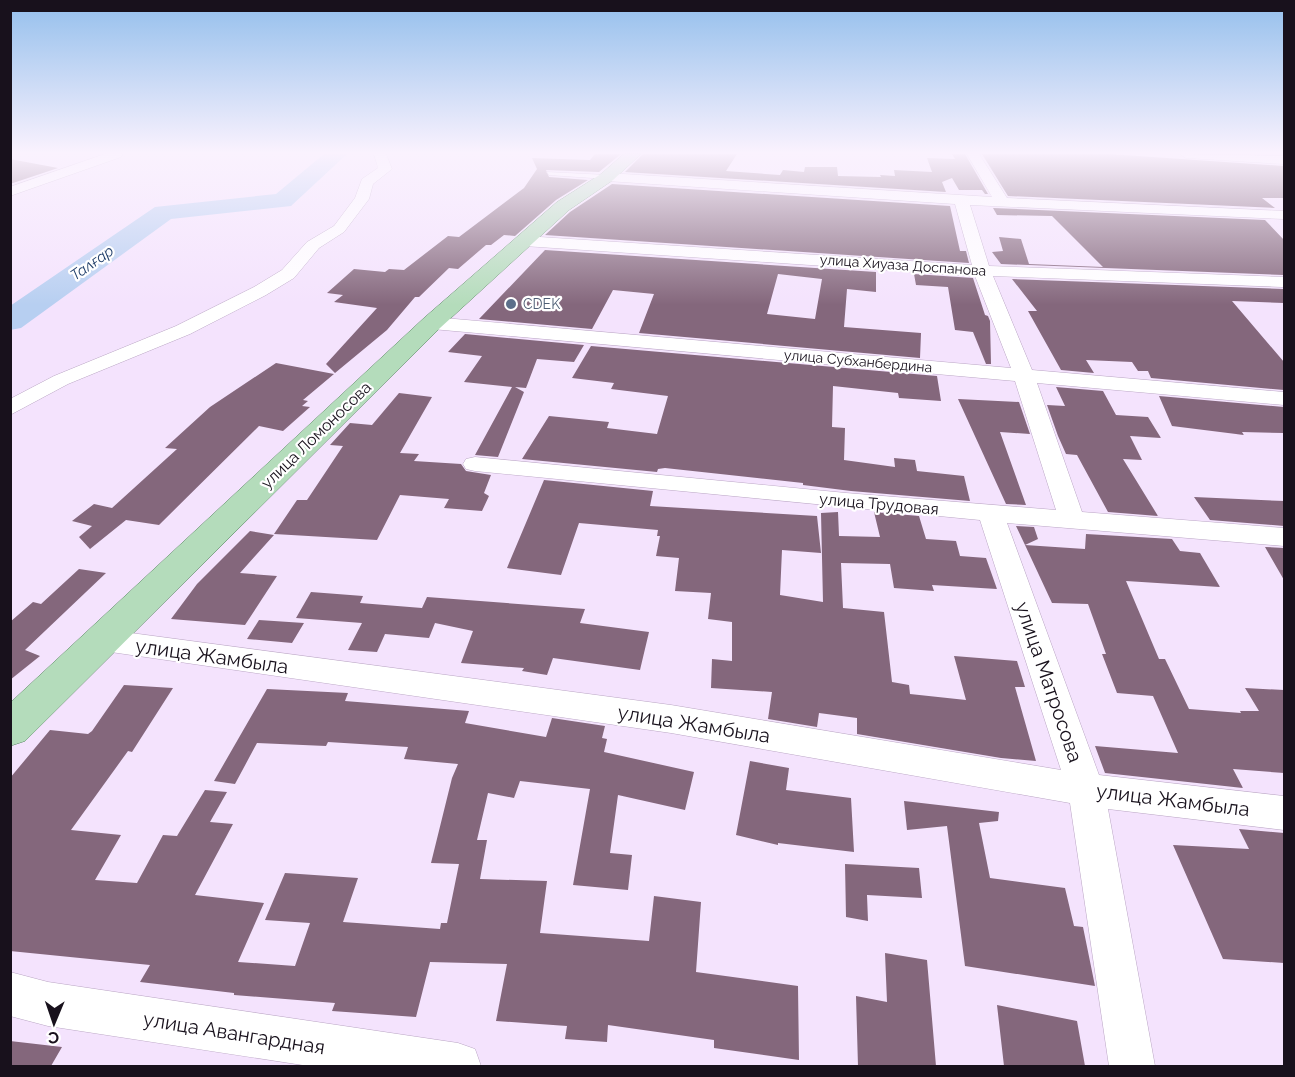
<svg xmlns="http://www.w3.org/2000/svg" width="1295" height="1077" viewBox="0 0 1295 1077" font-family="Raleway,sans-serif">
<style>
.lines{fill:none;stroke-linecap:round;stroke-linejoin:round}
.river{fill:#b7cff1;fill-rule:evenodd}
.building{fill:#84677c;fill-rule:evenodd}
.lane-casing{stroke:#baa6c4;stroke-width:1}
.street-casing{stroke:#baa6c4;stroke-width:1}
.primary-casing{stroke:#5d8666;stroke-width:1}
.lane{fill:#fff;fill-rule:evenodd}
.street{fill:#fff;fill-rule:evenodd}
.primary{fill:#b4dcbb;fill-rule:evenodd}
.service-dot{fill:#5c6f8a;stroke:#fff;stroke-width:2}
.labels{text-anchor:middle;dominant-baseline:central;stroke-width:4.5;stroke-linejoin:round;paint-order:stroke}
.far-street-label{font-size:14px;fill:#18111c;stroke:#fff}
.far-service-label{font-size:14px;fill:#4e5e75;stroke:#fff;text-anchor:start}
.far-water-label{font-size:15px;font-style:italic;fill:#1e3d69;stroke:#fff}
.street-label{font-size:16px;fill:#18111c;stroke:#fff}
.near-street-label{font-size:20px;fill:#18111c;stroke:#fff}
</style>
<rect width="100%" height="100%" fill="#f4e3fd"/>
<g class="lines">
<path class="river" d="M324,154H347L291,206L171,219L21,328L10,330V306L155,207L276,194Z"/>
</g>
<path class="building" d="M595,154H621L599,172L546,170L549,177L588,180L556,200L515,236L504,235L491,245H486L458,269L449,268L419,297H415L387,330L335,373L326,364L377,308L334,302L343,295L327,293L354,269L385,272L389,269L404,270L448,236L459,237L524,188L537,169L532,158L590,160Z
M643,154H737L726,171L780,175L783,170L804,172L805,167H837L838,176L881,177L880,175L895,176L894,170L932,172L927,158L955,159L952,154H965L988,194H985L982,190H959L952,178L942,182L946,192L625,172Z
M982,154H1109L1284,166V198H1262L1275,208L1008,196Z
M10,159L58,168L10,184Z
M612,184L950,206L960,251H966L969,263L545,235L570,212Z
M993,208L1265,220L1284,240V275L1001,264L992,252L1003,251L999,237L1021,239L1029,264L1103,267L1052,216L997,215Z
M545,250L876,272V292L847,289L844,327L921,333L920,358L639,333L654,294L613,290L592,329L479,319ZM778,274L822,279L815,319L767,314Z
M914,274L973,278L985,315L988,316L990,321L991,364H986L973,332L955,330L948,287L916,285Z
M1012,279L1284,289V303L1232,301L1284,362V390L1151,378L1148,371H1138L1132,362L1086,360L1094,373L1061,370L1028,311H1037Z
M465,334L584,345L574,362L537,359L526,388L515,387L524,392L498,457L475,455L512,387L464,382L482,356L448,352Z
M591,346L937,376L941,401L899,398L898,393L833,386L832,427L845,428L844,460L895,467L894,458L915,460L917,471L964,476L970,501L851,491L803,485V483L665,468L658,469L657,472L522,459L549,416L609,422L607,428L657,434L668,396L611,389L614,383L572,378Z
M276,363L334,374L303,400L308,401L302,406L310,407L283,431L259,426L159,525L126,520L90,549L79,537L92,526L72,521L94,504L112,508L177,449L165,448L210,407Z
M1056,387L1103,391L1116,415L1148,417L1161,438L1130,436L1142,460L1123,459L1158,516L1108,512L1077,455L1066,454L1058,436L1047,405L1065,406Z
M399,393L432,397L400,453L419,454L414,461L461,464L466,471L491,475L484,493L489,496L482,511L444,508L449,499L400,495L377,540L274,534L297,500H307L343,446L330,445L350,423L372,425Z
M1159,396L1284,407V433L1242,432L1244,435L1172,426Z
M958,399L1019,402L1030,434L1000,432L1026,505L1006,504Z
M544,480L653,491L650,506L817,516L821,553L782,550L780,595L823,602L821,513L838,512L839,536L880,537L874,512L919,516L926,539L956,541L960,556L986,558L997,589L932,585L934,591L894,588L890,564L841,563L843,608L884,612L892,682L909,685L910,694L966,700L954,656L1017,661L1025,687H1015L1036,761L1001,758L857,734V718L819,713L817,727L768,719L772,692L711,688L712,659L732,661V622L708,619L711,593L675,591L679,558L656,556L660,536H657L658,530L579,523L561,575L507,568Z
M1194,497L1284,501V526L1210,520Z
M1016,526L1034,527L1038,539L1025,545Z
M250,531L274,535L240,573L277,576L245,625L171,619L197,584Z
M1086,534L1172,539L1180,551L1200,553L1220,587L1126,581L1159,659H1165L1189,709L1241,713L1240,711H1259L1245,688L1284,690V773L1233,769L1243,788L1105,773L1095,746L1178,753L1153,696L1117,693L1102,654H1106L1088,604L1052,603L1025,545L1085,549Z
M1265,547L1284,548V580Z
M79,569L106,573L25,650L40,656L10,680V622L33,602L41,604Z
M311,592L363,596L360,603L422,608L427,597L585,609L580,623L649,632L640,670L553,658L547,675L522,671L524,668L461,663L473,631L435,623L429,638L385,634L377,652L348,650L362,623L296,618Z
M259,620L304,623L292,643L247,639Z
M124,685L173,688L132,752L128,751L71,830L121,835L95,880L137,883L163,835L177,836L205,790L227,792L210,822L233,824L195,895L264,903L238,962L295,966L310,923L265,920L285,873L358,878L343,922L440,929L441,923H447L459,864L431,863L452,778L458,764L404,759L408,747L328,742L326,746L257,743L235,784L214,781L267,689L348,693L345,701L469,711L465,723L546,737L552,718L605,726L602,738L607,739L604,752L694,772L685,810L618,795L610,853L632,855L628,890L573,885L590,789L520,781L514,798L488,793L477,840H487L480,879L547,881L540,933L649,941L654,896L701,902L696,972L798,986L799,1060L714,1048V1040L608,1025L607,1042L565,1039L567,1026L496,1021L507,964L430,962L416,1017L332,1011L335,1003L234,995V993L140,982L150,965L10,951V778L50,730L88,734L92,731Z
M750,761L789,768L786,790L851,798L854,852L778,843V845L736,835Z
M904,801L999,812L998,821L979,823L990,878L1065,888L1074,926L1083,927L1095,986L965,966L947,826L907,830Z
M1239,829L1284,833V963L1223,959L1173,845L1249,849Z
M845,864L919,868L922,898L867,895L868,921L846,917Z
M885,953L927,960L936,1066H858L856,996L887,1002Z
M997,1005L1077,1021L1085,1066H1004Z
M10,1041L62,1047L51,1066H10Z"/>
<g class="lines">
<g class="lane-casing">
<path id="lane" d="M547,172L607,175L610,177L607,179L549,175Z"/>
</g>
<g class="street-casing">
<path id="street" d="M105,154H123L121,157L10,196V187Z
M374,154H386L392,169L373,184L369,199L344,232L319,248L294,278L266,295L190,334L68,384L10,415V399L54,376L176,326L254,287L282,270L307,242L334,226L355,198L362,179L378,168Z
M967,154H979L1007,198L1284,211V219L970,205L989,266L1284,277V287H1282L993,276L1032,370L1284,392V405L1037,383L1082,512L1284,528V546L1007,523L1099,775L1284,796V830L1108,809L1155,1066H1109L1070,803L671,733L90,649L86,641L90,633L101,629L671,705L1061,770L980,520L475,471L466,469L463,464L466,459L475,457L846,493L1056,510L1015,381L432,329L425,327L423,323L425,319L432,317L1011,368L975,276L524,246L516,241L524,236L972,265L955,204L607,181L600,177L607,173L992,197Z
M1180,154L1284,156V164L1186,158Z
M10,972L48,982L458,1043L475,1049L481,1066H309L48,1026L10,1016Z"/>
</g>
<g class="primary-casing">
<path id="primary" d="M624,154H641L613,180L569,210L440,328L25,741L10,746V703L424,318L557,202L601,174Z"/>
</g>
<use href="#lane" class="lane"/>
<use href="#street" class="street"/>
<use href="#primary" class="primary"/>
</g>
<linearGradient id="sky" x2="0" y2="1"><stop stop-color="#94bfec"/><stop offset="0.5" stop-color="#faf2fe"/><stop offset="1" stop-color="#faf2fe" stop-opacity="0"/></linearGradient>
<rect width="1295" height="305" fill="url(#sky)"/>
<circle class="service-dot" cx="511" cy="304" r="6"/>
<g class="labels">
<g class="far-street-label">
<text transform="translate(903 265) rotate(4)">улица Хиуаза Доспанова</text>
<text transform="translate(858 361) rotate(5)">улица Субханбердина</text>
</g>
<g class="far-service-label">
<text x="523" y="304">CDEK</text>
</g>
<g class="far-water-label">
<text transform="translate(92 263) rotate(-35)">Талғар</text>
</g>
<g class="street-label">
<text transform="translate(316 435) rotate(-44)">улица Ломоносова</text>
<text transform="translate(879 504) rotate(5)">улица Трудовая</text>
</g>
<g class="near-street-label">
<text transform="translate(212 656) rotate(8)">улица Жамбыла</text>
<text transform="translate(1049 682) rotate(71)">улица Матросова</text>
<text transform="translate(694 724) rotate(9)">улица Жамбыла</text>
<text transform="translate(1173 800) rotate(7)">улица Жамбыла</text>
<text transform="translate(234 1033) rotate(9)">улица Авангардная</text>
</g>
</g>
<rect width="1295" height="1077" fill="none" stroke="#18111c" stroke-width="24"/>
<g transform="translate(54 1023) rotate(182)" stroke="#ffffff" stroke-width="4.5" paint-order="stroke">
<path d="M0-4.5L10 22L0 15L-10 22Z" fill="#18111c"/>
<text y="-9" font-size="16" font-weight="bold" text-anchor="middle" fill="#18111c">С</text>
</g>
</svg>
